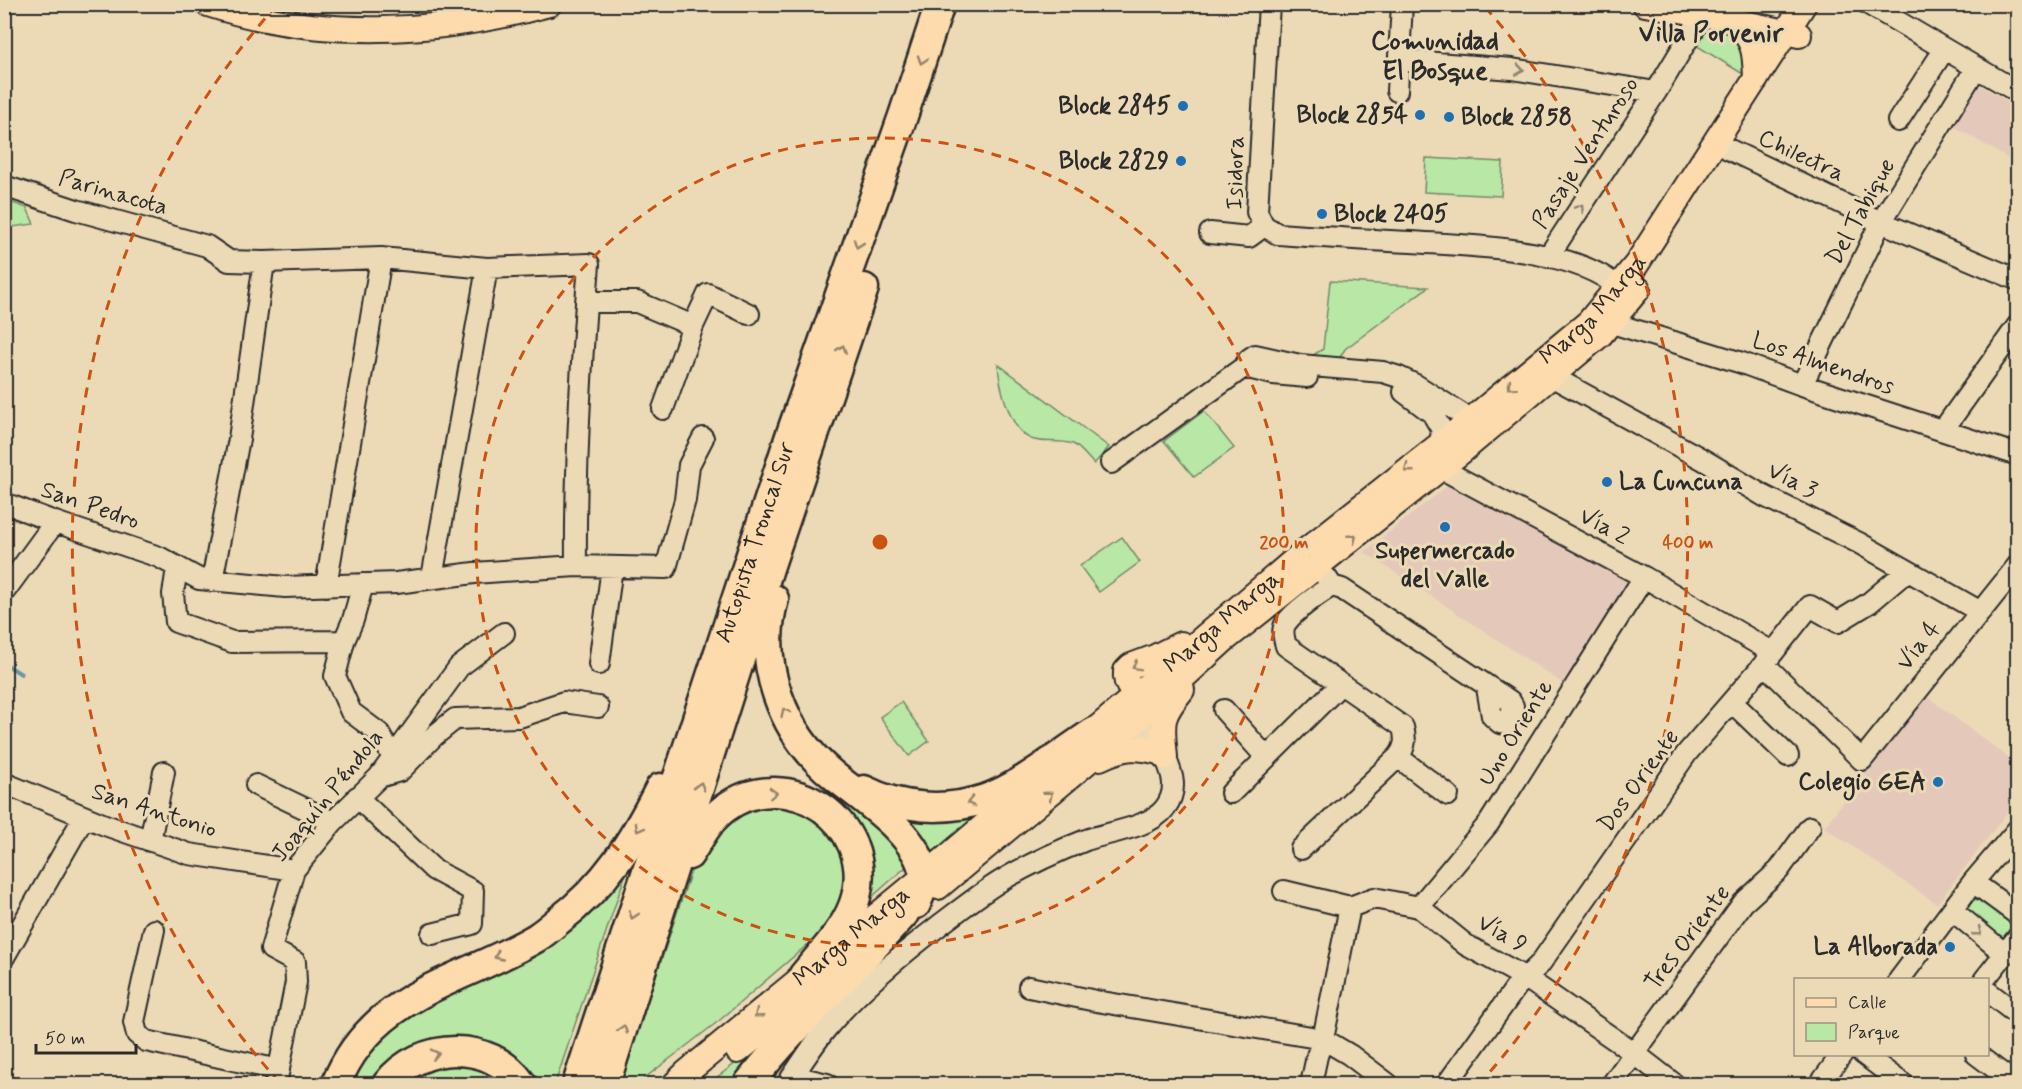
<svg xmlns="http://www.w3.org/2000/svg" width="2022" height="1089" viewBox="0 0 2022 1089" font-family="Mynerve,sans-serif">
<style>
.built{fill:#e4c9ba}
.green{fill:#b9e7a6;stroke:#728968;stroke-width:1.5}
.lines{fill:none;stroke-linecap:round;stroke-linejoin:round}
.stream{stroke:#6897a1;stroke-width:4}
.minor-casing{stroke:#2b2b2b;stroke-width:24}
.major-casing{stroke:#2b2b2b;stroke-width:28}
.highway-casing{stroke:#2b2b2b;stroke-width:33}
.minor{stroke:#ecdab7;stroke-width:20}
.major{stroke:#fedbac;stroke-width:24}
.highway{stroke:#fedbac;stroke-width:28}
.oneway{stroke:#94836c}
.oneway2{stroke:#8c8271}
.ring{fill:none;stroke:#cc5211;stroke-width:3;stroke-dasharray:10 8}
.poi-dot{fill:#1f6fb2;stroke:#ecdab7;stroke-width:2}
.labels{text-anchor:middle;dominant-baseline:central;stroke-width:6;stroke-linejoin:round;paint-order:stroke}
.poi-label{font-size:24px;font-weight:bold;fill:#2b2b2b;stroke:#ecdab7;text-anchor:end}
.street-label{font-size:24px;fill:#2b2b2b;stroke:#ecdab7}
.neighbourhood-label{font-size:26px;font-weight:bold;fill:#2b2b2b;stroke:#ecdab7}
.centre{fill:#cc5211;stroke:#ecdab7;stroke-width:3}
.ring-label{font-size:18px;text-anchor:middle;font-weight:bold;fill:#cc5211;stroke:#ecdab7;stroke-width:6;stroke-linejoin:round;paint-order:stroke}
</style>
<rect width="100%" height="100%" fill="#ecdab7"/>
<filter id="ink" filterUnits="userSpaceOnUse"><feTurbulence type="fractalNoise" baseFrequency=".0167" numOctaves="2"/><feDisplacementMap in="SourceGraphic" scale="12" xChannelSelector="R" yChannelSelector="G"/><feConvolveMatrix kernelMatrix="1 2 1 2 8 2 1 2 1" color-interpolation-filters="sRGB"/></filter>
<g filter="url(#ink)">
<path class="built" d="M1982,86L2017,107V164L1950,124L1972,89Z
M1451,483L1631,583L1564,684L1364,552Z
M1925,695L2017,764V800L1937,904L1824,827Z"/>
<path class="green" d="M1703,26L1736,34L1747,59L1743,74L1694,44Z
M1426,158L1503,162L1501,196L1424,192Z
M4,200L27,208L34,224L5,228Z
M1330,281L1428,287L1345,349L1339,359L1310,357L1323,349Z
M998,364L1109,447L1094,464C1088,458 1080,447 1073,444C1060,439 1043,444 1031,439C1009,430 999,384 998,364Z
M1204,411L1234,448L1194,477L1164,441Z
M1122,537L1140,562L1099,592L1080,566Z
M901,702L929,741L909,756L880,717Z
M824,788L847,791L875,816L907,866L865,903L862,835L849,812Z
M781,800L837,832L848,861L845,891L821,933L720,1020L637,1084H620L691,871L717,828L747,808Z
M995,805L932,858L908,824L905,813Z
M634,849L555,1084H530L491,1049L378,1084H346L375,1043Z
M1981,899L2010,921L2012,930L2007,936L1999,937L1968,915L1967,906L1973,900Z
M789,1023L736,1084H708Z
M466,1056L510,1084H394L400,1077Z"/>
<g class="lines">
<path class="stream" d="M4,663L21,674"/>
<g class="minor-casing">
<path id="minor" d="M1269,4L1257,212L1264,226L1278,234C1322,237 1367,240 1411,242C1470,246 1574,247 1619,288
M1868,4L2018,92
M1399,60L1512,69L1656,92
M1397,91L1402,4
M1898,121L1944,50
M1728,149L1881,222L2018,280
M4,186L76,210L207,246L229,261L264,262L381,258L487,268L589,264C581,364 575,465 576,566
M1210,233L1249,237L1264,226
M1548,257L1656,92L1703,14L1707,4
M586,302H637L693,326
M1612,323L1742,363L1802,385L2018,455
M1244,367L1273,374L1307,377
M1551,376L1702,459L1764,496L1859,543L1979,611
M1802,385L1881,222L1976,68
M1404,392L1432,413L1442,430L1440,444
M663,409L693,326L708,294L749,314
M1943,430L2018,325
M1111,463L1244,367L1249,359L1255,355L1300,365L1383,372L1399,377L1416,385L1471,420L1470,432
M1440,468L1644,577L1772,652
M4,503L55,522L159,557L199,579L285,587L396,583L474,573L576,566L666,568L685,500L689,465L703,438
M177,568L173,594L176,622L232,642L344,641
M1326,577L1332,586L1342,589L1510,701L1513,706L1511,716L1507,724L1500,723L1492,716L1487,688
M432,578L487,268
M212,581L239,439L264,262
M363,584L353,620L344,641L335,676L351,712L379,733L393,757
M326,586L381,258
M4,592L55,522
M599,664L612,567
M1764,664L1862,760L2018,565
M1732,702L1788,756
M1224,710L1266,757
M1398,757L1448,795
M379,777L400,771L434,736L455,719L519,717L564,702L598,707
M4,783L105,825L189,854L294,870
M256,785L333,822
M1231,793L1341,684
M357,797L434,870L473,891L472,924L432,934
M150,841L164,772
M1301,849L1398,757C1406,747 1406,739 1403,727L1286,646C1284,638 1281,630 1286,623C1293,612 1321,592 1332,586
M1973,882L2018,915
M1284,891L1350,907L1374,898L1419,907L1466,945L1526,978L1634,1053L1674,1084
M1419,907L1489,823L1644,577
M1952,910L2005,954
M154,930L134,1022L137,1034L146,1041L279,1070
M4,957L84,817
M1899,980L1973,882L2018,829
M1984,980L2018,937
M1029,987L1096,1001L1323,1039L1350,1055L1388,1084
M1988,992L2018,1015
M1863,1054L1903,1084
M1976,1054L2016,1084
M793,1076L827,1084
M276,1084L296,982L295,962L271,949L294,870L333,822L379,777L459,667L504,633
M787,1084C800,1066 812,1046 826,1029C857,991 902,954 941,924C961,909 982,892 1004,879C1030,864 1058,851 1086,840C1109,832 1150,828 1165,808C1178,791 1173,774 1165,757L1128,709
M1311,1084L1317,1056L1323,1039L1350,907
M1447,1084L1517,986L1540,964L1687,753L1764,664L1810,606L1838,622L1869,603L1907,571
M1612,1084L1743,903L1779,870L1810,827
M1820,1084L1842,1054"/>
</g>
<g class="major-casing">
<g id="major">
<path d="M208,4C318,40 438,35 549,4"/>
<path d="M1645,4L1703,14L1799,35"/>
<path d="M1736,22C1755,43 1755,51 1756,79"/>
<path d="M1148,704C1136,696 1124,687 1126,671L1131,666L1155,657L1181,644"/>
<path id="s1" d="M1080,743L1304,552L1471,420L1589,322L1636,265L1804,4"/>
<path d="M1165,757C1162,722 1159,718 1182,690"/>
<path d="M1100,758C1125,746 1136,746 1163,753"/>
<path d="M938,887L1136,721L1224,640L1462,451L1601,334L1638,289"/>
<path d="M738,1051L835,972"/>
<path id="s2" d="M675,1084L686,1073L925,876L1033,784"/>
</g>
</g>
<g class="highway-casing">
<g id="highway">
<path d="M774,599C756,663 782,733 833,775C863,800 917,833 924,874C926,883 919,896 916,904"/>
<path d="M864,790C901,809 945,812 985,799C1020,787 1062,753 1094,732"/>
<path d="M689,855C700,838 709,820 725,808C788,762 875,822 856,897C848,928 822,952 803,976"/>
<path d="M336,1084C372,993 461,982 536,938C544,933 551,927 558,921C606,885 633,841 660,788"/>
<path d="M387,1084C420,1041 490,1039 522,1084"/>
<path id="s3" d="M577,1084L789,439L903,116L940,4"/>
<path d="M605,1084L770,565L864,288"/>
<path d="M748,1084C796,1024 852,972 904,914"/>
</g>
</g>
<use href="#minor" class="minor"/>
<use href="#major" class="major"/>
<use href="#highway" class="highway"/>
</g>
<defs><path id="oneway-chevron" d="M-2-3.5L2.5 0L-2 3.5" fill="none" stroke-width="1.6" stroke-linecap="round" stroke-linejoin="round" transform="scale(1.5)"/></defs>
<g class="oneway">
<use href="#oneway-chevron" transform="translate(922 60) rotate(108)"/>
<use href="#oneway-chevron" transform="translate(858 244) rotate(109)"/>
<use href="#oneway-chevron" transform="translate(842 349) rotate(-71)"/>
<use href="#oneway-chevron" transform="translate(1511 386) rotate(141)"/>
<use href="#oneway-chevron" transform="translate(1408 469) rotate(142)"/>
<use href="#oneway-chevron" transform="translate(1353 538) rotate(-39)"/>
<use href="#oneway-chevron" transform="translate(1136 666) rotate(153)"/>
<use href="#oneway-chevron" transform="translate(785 712) rotate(-115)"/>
<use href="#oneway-chevron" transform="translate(700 786) rotate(-73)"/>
<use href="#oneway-chevron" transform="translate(773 793) rotate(-2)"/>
<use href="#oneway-chevron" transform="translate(1049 795) rotate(-40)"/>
<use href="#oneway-chevron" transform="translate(971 802) rotate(169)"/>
<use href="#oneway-chevron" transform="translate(639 828) rotate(119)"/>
<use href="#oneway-chevron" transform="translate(633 915) rotate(108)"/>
<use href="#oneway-chevron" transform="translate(498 956) rotate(155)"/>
<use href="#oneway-chevron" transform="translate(758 1014) rotate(141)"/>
<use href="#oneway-chevron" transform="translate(623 1029) rotate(-72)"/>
<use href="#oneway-chevron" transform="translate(435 1054) rotate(-13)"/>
</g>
<g class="oneway2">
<use href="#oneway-chevron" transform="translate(1520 70) rotate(9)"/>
<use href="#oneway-chevron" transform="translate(1580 208) rotate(-57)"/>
<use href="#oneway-chevron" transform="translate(1978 932) rotate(39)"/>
</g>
</g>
<g class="ring">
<circle cx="880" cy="542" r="404"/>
<path d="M280 1083A808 808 0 0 1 275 7M1485 7A808 808 0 0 1 1480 1083"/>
</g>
<g class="poi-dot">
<circle cx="1183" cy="106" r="6"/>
<circle cx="1420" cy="115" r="6"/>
<circle cx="1449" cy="117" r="6"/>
<circle cx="1181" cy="161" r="6"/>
<circle cx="1322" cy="214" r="6"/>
<circle cx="1607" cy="482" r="6"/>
<circle cx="1445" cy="527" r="6"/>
<circle cx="1938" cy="782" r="6"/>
<circle cx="1950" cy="947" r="6"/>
</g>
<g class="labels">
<g class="poi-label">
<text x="1171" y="106">Block 2845</text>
<text x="1408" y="115">Block 2854</text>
<text x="1461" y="117" text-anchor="start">Block 2858</text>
<text x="1169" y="161">Block 2829</text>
<text x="1334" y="214" text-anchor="start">Block 2405</text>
<text x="1619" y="482" text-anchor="start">La Cuncuna</text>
<text x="1445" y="551" text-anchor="middle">Supermercado<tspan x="1445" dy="28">del Valle</tspan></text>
<text x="1926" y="782">Colegio GEA</text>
<text x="1938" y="947">La Alborada</text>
</g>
<g class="street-label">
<text transform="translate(1586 153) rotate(-57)">Pasaje Venturoso</text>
<text transform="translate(1801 156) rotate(25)">Chilectra</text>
<text transform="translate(1236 173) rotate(-89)">Isidora</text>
<text transform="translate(113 193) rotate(16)">Parinacota</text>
<text transform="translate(1861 212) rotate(-61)">Del Tabique</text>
<text stroke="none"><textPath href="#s1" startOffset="672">Marga Marga</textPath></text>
<text transform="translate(1823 364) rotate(19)">Los Almendros</text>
<text transform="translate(1792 481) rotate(27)">Vía 3</text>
<text transform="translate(90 506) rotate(19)">San Pedro</text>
<text transform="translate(1604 527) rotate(28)">Vía 2</text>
<text stroke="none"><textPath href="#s3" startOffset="570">Autopista Troncal Sur</textPath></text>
<text stroke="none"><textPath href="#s1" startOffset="186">Marga Marga</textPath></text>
<text transform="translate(1919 646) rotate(-52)">Vía 4</text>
<text transform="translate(1516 733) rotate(-58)">Uno Oriente</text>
<text transform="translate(1639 781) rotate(-54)">Dos Oriente</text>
<text transform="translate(328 796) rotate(-51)">Joaquín Péndola</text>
<text transform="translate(154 811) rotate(18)">San Antonio</text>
<text transform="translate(1502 934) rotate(30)">Vía 9</text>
<text stroke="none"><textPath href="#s2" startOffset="230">Marga Marga</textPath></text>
<text transform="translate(1688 938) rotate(-53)">Tres Oriente</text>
</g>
<g class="neighbourhood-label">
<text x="1711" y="34">Villa Porvenir</text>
<text x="1435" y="42">Comunidad<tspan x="1435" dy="30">El Bosque</tspan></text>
</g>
</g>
<circle cx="880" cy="542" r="9" class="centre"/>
<g class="ring-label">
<text x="1284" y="548">200 m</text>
<text x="1688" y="548">400 m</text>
</g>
<rect width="2022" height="1089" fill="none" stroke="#ecdab7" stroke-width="24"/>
<rect x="12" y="12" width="1998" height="1065" fill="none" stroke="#2b2b2b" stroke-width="2" filter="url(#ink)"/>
<rect x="1794" y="978" width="195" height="78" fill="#ecdab7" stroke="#9f947f" stroke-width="1.5"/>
<rect x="1806" y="998" width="30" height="9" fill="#fedbac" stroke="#9f947f" stroke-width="1.5"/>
<text x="1848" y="1008" font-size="18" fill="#2b2b2b">Calle</text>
<rect x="1806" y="1023" width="30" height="18" fill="#b9e7a6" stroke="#9f947f" stroke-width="1.5"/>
<text x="1848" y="1038" font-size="18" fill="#2b2b2b">Parque</text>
<path d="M36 1044v9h100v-9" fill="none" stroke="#2b2b2b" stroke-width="3"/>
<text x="45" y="1044" font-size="18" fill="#2b2b2b" stroke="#ecdab7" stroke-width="4.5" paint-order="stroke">50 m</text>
</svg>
